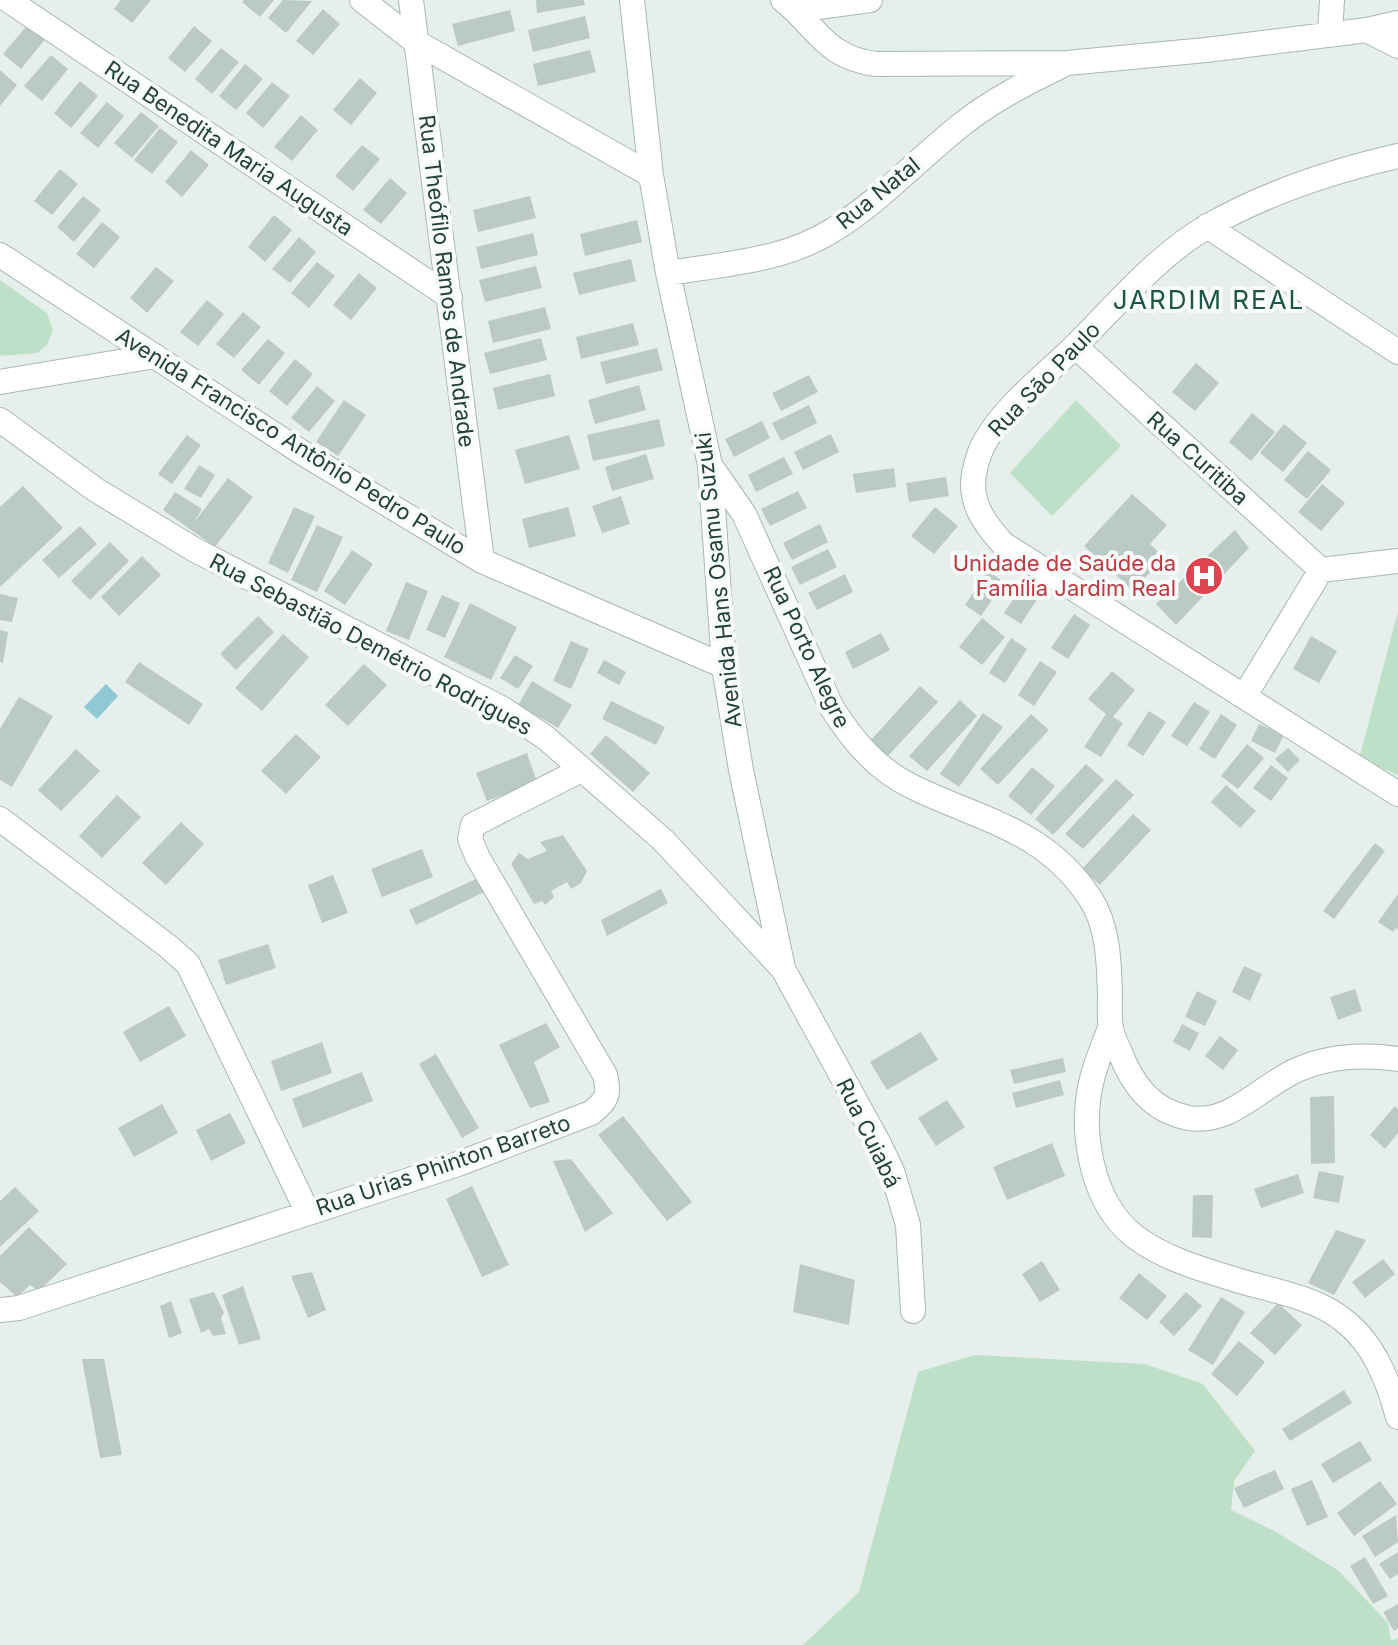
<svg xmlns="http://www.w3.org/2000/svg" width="1398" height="1645" viewBox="0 0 1398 1645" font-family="Inter,sans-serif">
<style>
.green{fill:#bfe0c8}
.water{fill:#8ec9d4}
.building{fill:#bbcac4}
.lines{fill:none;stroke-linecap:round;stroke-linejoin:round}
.minor-casing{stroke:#a8b8b2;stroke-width:26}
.minor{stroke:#fff;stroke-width:24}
.labels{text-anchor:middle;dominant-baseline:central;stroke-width:8;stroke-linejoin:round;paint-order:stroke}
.street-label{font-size:22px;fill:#24423a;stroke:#f7fbf9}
.health-label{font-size:22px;fill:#be3a42;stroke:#f7fbf9;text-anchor:end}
.quarter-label{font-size:26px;letter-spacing:2px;fill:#1f5548;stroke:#f7fbf9}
</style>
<rect width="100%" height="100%" fill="#e6efeb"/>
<path class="green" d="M0,280L47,313L53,330L47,345L37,353L0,356Z
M1076,400L1121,446L1052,516L1010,473Z
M1398,611V775L1359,759Z
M975,1355L1145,1364L1203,1384L1255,1451L1234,1481L1231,1510L1276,1532L1339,1571L1388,1623L1391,1641L1398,1638V1645H803L859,1592L918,1372Z"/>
<path class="water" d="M106,684L118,696L97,719L84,707Z"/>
<path class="building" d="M121,0H151L132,23L114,9Z
M244,0H274L260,17L242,2Z
M283,0L312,1L286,33L268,18Z
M536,0H584L585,5L537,13Z
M323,9L340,24L313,55L296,41Z
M510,10L515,31L458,46L452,24Z
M585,16L590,38L533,52L528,30Z
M30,22L47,37L21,69L3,54Z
M194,26L212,41L185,72L168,58Z
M221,48L239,62L212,94L195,79Z
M590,50L596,72L538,86L533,64Z
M51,55L68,69L42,101L24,86Z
M245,64L263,79L236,110L219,96Z
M0,70L17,85L0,106Z
M360,78L377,93L351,125L333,110Z
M80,81L98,96L71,128L54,113Z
M272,82L290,96L263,128L246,113Z
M107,102L124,116L98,148L80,133Z
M141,112L159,126L132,158L114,143Z
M301,115L318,130L292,161L274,147Z
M160,128L178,142L152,174L134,160Z
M362,145L380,159L353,191L335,176Z
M191,150L209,165L182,197L165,182Z
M60,169L78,184L52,215L34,201Z
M390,178L407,193L381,224L363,210Z
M83,196L101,210L74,242L57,227Z
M530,196L536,218L478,232L473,210Z
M274,215L292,230L265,262L248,247Z
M637,220L642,242L585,256L580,234Z
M102,222L120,237L94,268L76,254Z
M533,233L538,255L481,269L476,247Z
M299,237L316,252L290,283L272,269Z
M631,259L636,281L579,295L573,273Z
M317,262L335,276L309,308L291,293Z
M536,266L542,288L485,302L479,280Z
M156,267L174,281L147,313L130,298Z
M359,273L377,288L351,320L333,305Z
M207,300L224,314L198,346L180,332Z
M545,307L551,329L493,343L488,321Z
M243,312L261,327L234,358L216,344Z
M633,323L639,345L581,359L576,337Z
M541,338L547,360L490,374L484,353Z
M268,339L285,353L259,385L241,370Z
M657,348L663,370L606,384L600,362Z
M295,359L313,374L287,406L269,391Z
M1196,363L1219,383L1195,411L1172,392Z
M550,374L555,396L498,410L493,388Z
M809,375L818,392L781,411L772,393Z
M639,385L646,410L595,424L588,400Z
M317,386L335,401L309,432L291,418Z
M344,400L366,415L338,456L316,442Z
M809,405L817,423L781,441L772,423Z
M1252,413L1275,432L1251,461L1229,442Z
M659,419L665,446L593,461L587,435Z
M762,421L770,438L734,457L725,439Z
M1284,424L1307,443L1283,472L1260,453Z
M831,434L839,452L803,470L794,452Z
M187,435L201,445L172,484L158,474Z
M569,435L580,469L525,484L515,450Z
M1308,451L1331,470L1307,499L1284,480Z
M646,454L654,479L612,491L605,467Z
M784,457L793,474L756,492L748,475Z
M199,465L215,475L201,498L184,489Z
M894,468L896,487L856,493L853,474Z
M946,477L949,496L909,502L906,483Z
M228,478L253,497L215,547L163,510L175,492L202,509L193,524Z
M1322,484L1345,503L1321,531L1298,512Z
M23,486L63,528L0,587V507Z
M798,491L807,508L770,526L761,509Z
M1132,494L1167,525L1150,544L1164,557L1133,591L1084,546Z
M621,496L630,524L602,533L592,506Z
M294,507L315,516L288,573L268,563Z
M568,507L576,536L529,548L522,519Z
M935,507L958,526L934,554L911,536Z
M820,524L828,542L792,560L783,543Z
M317,525L343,537L317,592L291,580Z
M80,526L97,544L59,578L42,560Z
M1235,530L1249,548L1176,625L1156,604Z
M110,542L129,561L90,600L71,581Z
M828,549L837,567L800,585L791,567Z
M352,550L373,564L345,605L324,591Z
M142,556L161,575L119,616L101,597Z
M988,571L1004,582L981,616L965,605Z
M845,574L853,592L817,610L808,593Z
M1027,579L1043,590L1021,624L1004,613Z
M406,582L428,591L409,640L386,631Z
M0,594L18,598L12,622L0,620Z
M442,595L460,603L445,638L426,630Z
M470,603L517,627L491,680L444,657Z
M1074,614L1090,625L1068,659L1051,648Z
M258,616L274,632L236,670L220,654Z
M982,618L1005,637L982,665L959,647Z
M0,630L8,632L3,663L0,662Z
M881,633L890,650L853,669L845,652Z
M283,634L309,657L262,711L235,688Z
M1311,636L1337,651L1319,683L1293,669Z
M1011,638L1027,649L1005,683L989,673Z
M571,641L589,649L571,689L553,681Z
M515,655L533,666L518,689L500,678Z
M604,660L626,672L619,685L597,673Z
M1040,661L1057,672L1034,706L1018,695Z
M139,662L203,704L189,725L125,682Z
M364,664L387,685L348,726L325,705Z
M1112,671L1135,690L1113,717L1123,723L1101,757L1084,747L1106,714L1088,699Z
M532,681L572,705L558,728L518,705Z
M920,686L938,702L887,757L870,741Z
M19,697L53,716L12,787L0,780V729Z
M960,700L977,716L927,771L909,756Z
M611,701L665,727L656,745L602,719Z
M1194,702L1210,712L1187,746L1171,736Z
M1149,711L1166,722L1143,756L1127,745Z
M983,713L1003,727L959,787L940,774Z
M1031,714L1049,730L998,785L980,769Z
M1221,714L1237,725L1215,759L1199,749Z
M1259,724L1284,735L1275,753L1251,741Z
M296,734L321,757L286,794L261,771Z
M606,735L650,773L633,792L590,754Z
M1247,744L1264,758L1238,789L1221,776Z
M1288,748L1300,760L1288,772L1275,759Z
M76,749L100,771L61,811L38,790Z
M527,753L537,782L487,801L476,773Z
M1086,764L1104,780L1053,835L1035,819Z
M1271,765L1288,778L1271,801L1253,788Z
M1032,767L1055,786L1031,815L1008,796Z
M1116,779L1134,795L1083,849L1065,834Z
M1226,785L1256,811L1240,828L1211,802Z
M117,795L141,817L102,858L79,836Z
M1133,814L1151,830L1100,885L1082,869Z
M181,822L204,844L166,885L142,863Z
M563,835L587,871L581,883L571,889L567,882L551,891L554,897L545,905L542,901L534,904L511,864L519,853L528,859L547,851L540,842Z
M1375,843L1385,851L1334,919L1323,911Z
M422,849L433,877L382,897L371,869Z
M333,875L348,913L322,923L308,885Z
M478,878L484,892L416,925L409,910Z
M661,889L668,903L607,936L601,920Z
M1398,894V930L1396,928L1393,932L1378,922Z
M268,944L276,968L226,985L218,960Z
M1244,966L1262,974L1250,1001L1232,992Z
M1355,989L1362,1011L1338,1020L1330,997Z
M1197,991L1217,1001L1205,1026L1185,1017Z
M169,1006L186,1036L140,1062L123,1032Z
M546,1023L560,1047L534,1062L550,1102L530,1108L499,1045Z
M1182,1024L1199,1033L1190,1051L1173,1042Z
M921,1032L938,1060L887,1090L870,1062Z
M1220,1036L1238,1050L1223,1070L1205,1056Z
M322,1042L332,1073L281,1091L271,1061Z
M436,1054L479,1128L462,1138L419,1064Z
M1063,1058L1066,1072L1014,1084L1010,1070Z
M362,1072L373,1101L303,1128L292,1099Z
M1060,1080L1064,1095L1016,1108L1012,1093Z
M1334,1096L1335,1163L1311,1164L1310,1097Z
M947,1100L965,1127L936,1146L918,1118Z
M162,1104L178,1133L134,1157L118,1128Z
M1395,1106L1398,1109V1133L1385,1149L1370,1135Z
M230,1113L246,1143L211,1161L196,1130Z
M623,1116L692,1202L667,1221L598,1135Z
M1052,1143L1065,1176L1007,1200L993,1167Z
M571,1159L613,1213L585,1232L553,1161Z
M1319,1171L1344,1176L1339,1203L1313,1198Z
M1298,1174L1304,1193L1261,1208L1254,1189Z
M472,1186L509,1265L482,1277L446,1199Z
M15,1187L39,1211L0,1247V1201Z
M1193,1195H1213L1212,1238L1192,1237Z
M29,1227L67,1264L39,1291L30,1285L17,1297L0,1282V1256Z
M1336,1230L1366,1240L1334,1295L1308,1283Z
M1383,1259L1395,1274L1365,1298L1352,1282Z
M1042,1261L1060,1290L1040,1302L1022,1274Z
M800,1264L855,1280L849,1325L793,1312Z
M312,1272L326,1310L308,1318L291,1276Z
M1139,1273L1167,1296L1147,1320L1119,1298Z
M243,1286L261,1339L239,1345L222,1295Z
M214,1292L224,1313L221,1318L226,1334L213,1336L209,1329L201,1333L189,1299Z
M1186,1292L1202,1306L1174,1336L1159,1322Z
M1221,1297L1245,1312L1213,1365L1188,1350Z
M171,1301L182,1333L169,1338L160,1306Z
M1278,1303L1302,1325L1275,1355L1250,1333Z
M1239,1341L1265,1362L1237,1396L1211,1374Z
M82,1359H104L122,1455L100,1458Z
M1344,1390L1352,1403L1290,1441L1282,1429Z
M1360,1441L1372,1460L1333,1483L1321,1464Z
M1275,1470L1284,1489L1244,1508L1234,1488Z
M1312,1480L1328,1517L1307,1526L1291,1489Z
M1380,1481L1397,1504L1354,1536L1337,1513Z
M1396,1515L1398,1542L1375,1557L1362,1536Z
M1398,1552V1574L1390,1579L1379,1564Z
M1365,1557L1388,1596L1373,1604L1350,1566Z
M1398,1604V1628L1394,1631L1383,1612Z"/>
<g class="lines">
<g class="minor-casing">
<path id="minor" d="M8,0L450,297
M362,0L416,42L651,175
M411,0L482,561
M632,0L651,175L668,273L710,465L724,666L741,770L783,968
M783,0C818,28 826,58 876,64L1067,63L1206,50L1367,30L1398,23
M796,10L870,0
M1367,30L1398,46
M1330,33L1332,0
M1398,156C1333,171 1268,192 1210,225C1157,255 1117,305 1074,347C1045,376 1007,404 986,440C980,449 976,464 974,474C969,503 985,524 1003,544L1398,794
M1207,226L1398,352
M0,255L301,452L482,561L724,666
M668,273C723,264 785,261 833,230C879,202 918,159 961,125C991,101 1026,83 1061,66
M1075,346L1321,570L1398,561
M0,382L155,356
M0,420L96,490L195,550L503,709L546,738L663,840L783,969L878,1142L892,1171L908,1225L913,1311
M710,465L744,514L832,708C853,741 877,770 913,787C980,820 1045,829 1090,898C1109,927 1109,964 1110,997C1110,1007 1109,1018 1111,1028C1112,1035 1116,1043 1119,1050C1132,1084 1151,1111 1189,1118C1231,1125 1262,1085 1297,1070C1330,1055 1364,1054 1398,1059
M1245,695L1321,570
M0,819L169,947L188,964L308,1213
M1110,1028C1104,1044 1096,1062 1092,1079C1079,1130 1091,1202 1134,1236C1164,1259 1204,1270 1240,1281C1273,1291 1314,1297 1342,1319C1374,1343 1388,1380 1398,1417
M0,1310L19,1308L458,1164L591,1113C607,1101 610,1094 605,1075L478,858L470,839L473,825L581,770"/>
</g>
<use href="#minor" class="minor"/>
</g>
<defs>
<g id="hospital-disc" transform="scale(2)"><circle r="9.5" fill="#e0444e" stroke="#f7fbf9"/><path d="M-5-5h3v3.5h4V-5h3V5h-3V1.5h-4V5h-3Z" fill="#fff"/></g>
</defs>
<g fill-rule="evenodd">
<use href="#hospital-disc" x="1204" y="576"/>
</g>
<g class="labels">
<g class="street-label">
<text transform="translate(229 148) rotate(34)">Rua Benedita Maria Augusta</text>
<text transform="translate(878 193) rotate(-39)">Rua Natal</text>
<text transform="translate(447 281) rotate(83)">Rua Theófilo Ramos de Andrade</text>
<text transform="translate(1044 379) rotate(-46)">Rua São Paulo</text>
<text transform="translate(291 441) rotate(32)">Avenida Francisco Antônio Pedro Paulo</text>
<text transform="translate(1198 458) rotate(42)">Rua Curitiba</text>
<text transform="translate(718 580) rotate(-96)">Avenida Hans Osamu Suzuki</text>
<text transform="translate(371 644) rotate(28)">Rua Sebastião Demétrio Rodrigues</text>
<text transform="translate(807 647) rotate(65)">Rua Porto Alegre</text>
<text transform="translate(869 1133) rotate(64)">Rua Cuiabá</text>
<text transform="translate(443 1165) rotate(-19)">Rua Urias Phinton Barreto</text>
</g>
<g class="health-label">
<text x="1176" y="563">Unidade de Saúde da<tspan x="1176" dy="25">Família Jardim Real</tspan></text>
</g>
<g class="quarter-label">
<text x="1209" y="299">JARDIM REAL</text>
</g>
</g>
</svg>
